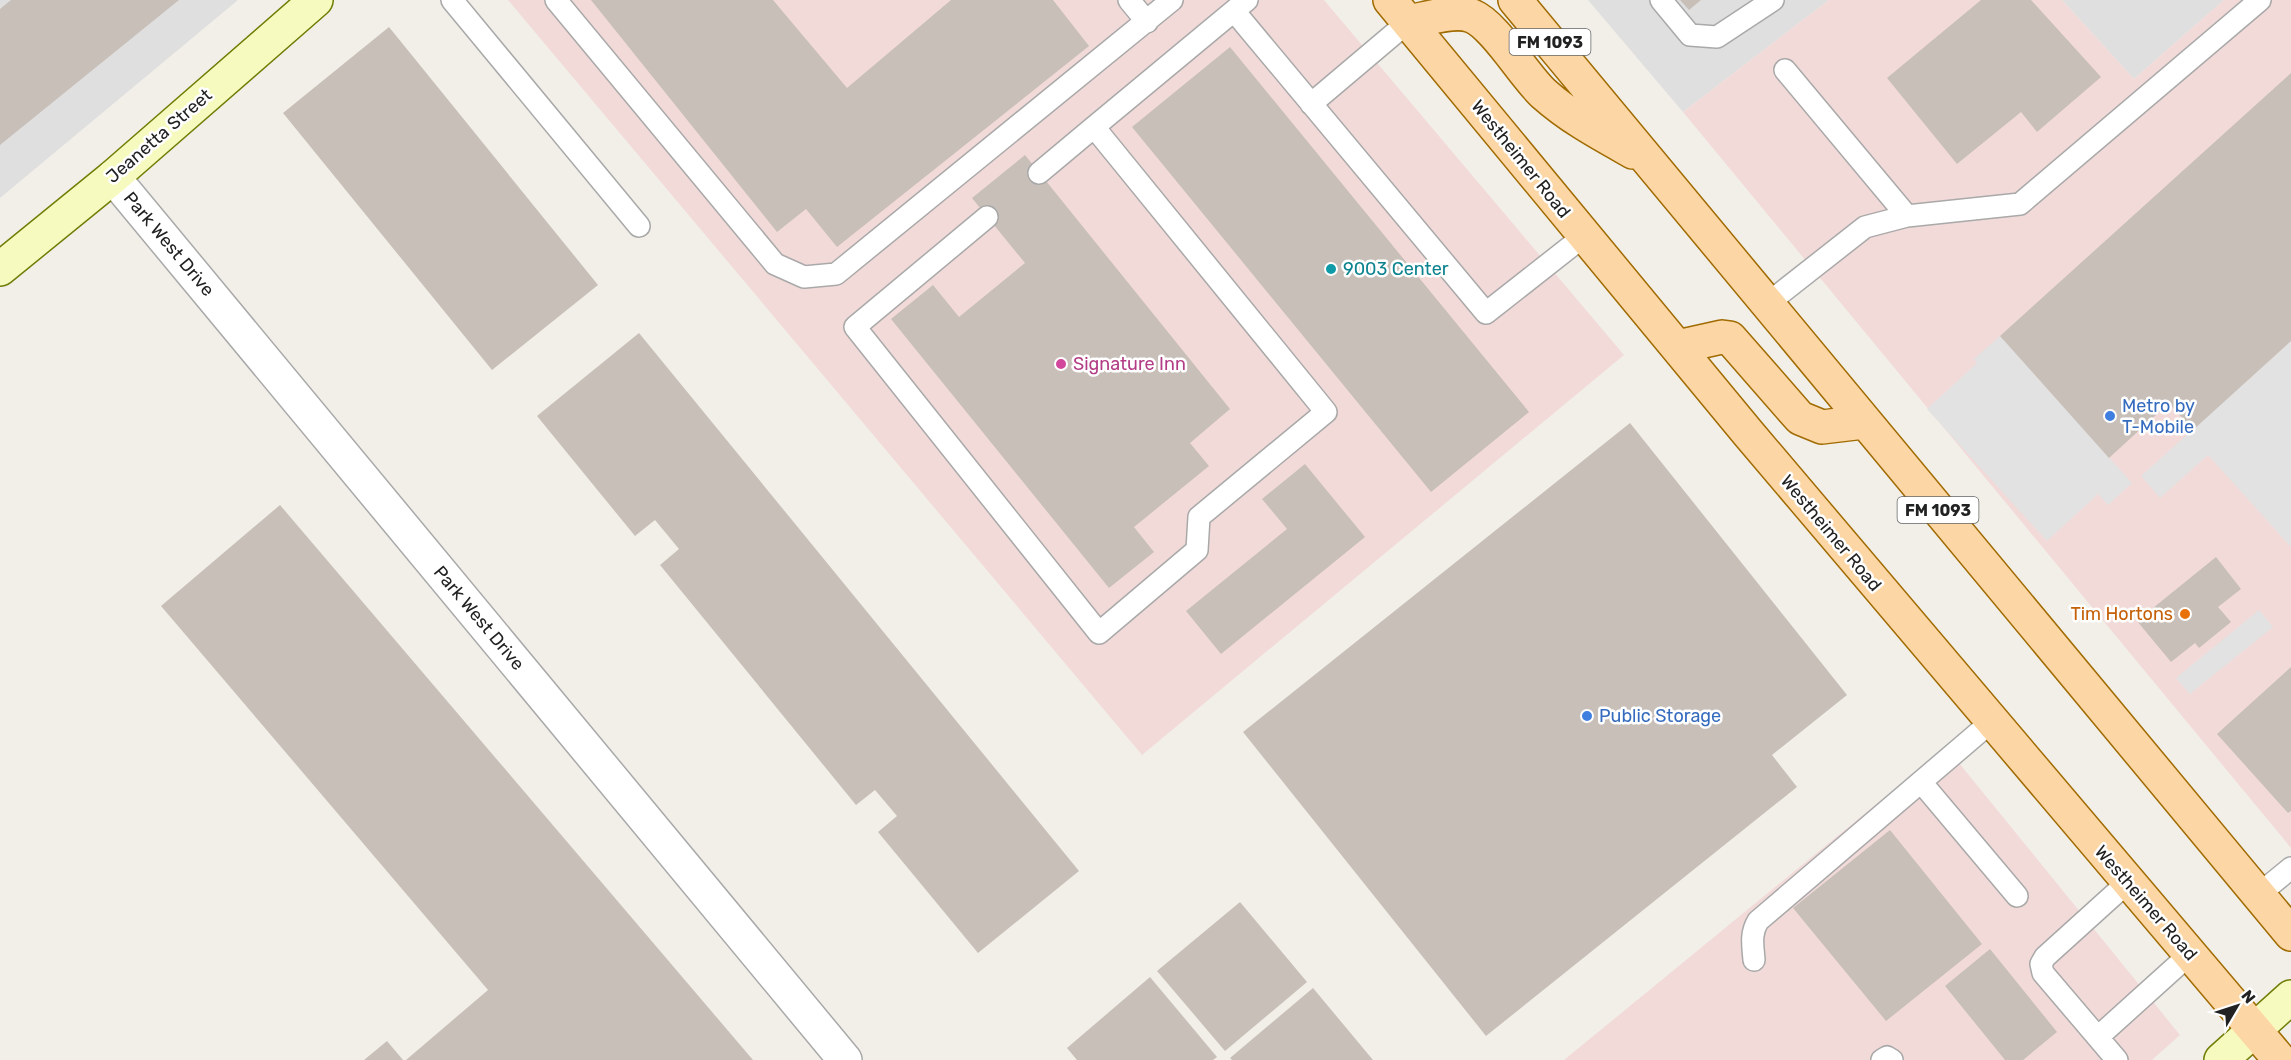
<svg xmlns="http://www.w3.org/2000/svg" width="2291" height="1060" viewBox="0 0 2291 1060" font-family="Rubik,sans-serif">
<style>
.residential{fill:#e0dfdf}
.commercial{fill:#f2dad9}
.parking{fill:#e2e2e2}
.building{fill:#c7bfb8}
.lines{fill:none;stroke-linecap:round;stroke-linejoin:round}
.lane-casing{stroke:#a9a9a9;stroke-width:24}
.street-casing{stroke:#a9a9a9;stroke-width:36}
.secondary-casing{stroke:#707d05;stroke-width:36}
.primary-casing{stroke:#a06b00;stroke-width:36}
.lane{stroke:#fff;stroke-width:21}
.street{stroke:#fff;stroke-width:33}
.secondary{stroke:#f7fabf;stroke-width:33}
.primary{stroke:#fcd6a4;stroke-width:33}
.culture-dot{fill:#0f9aa8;stroke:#fff;stroke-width:2}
.hotel-dot{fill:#d1479c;stroke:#fff;stroke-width:2}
.shop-dot{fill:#3f7fe0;stroke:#fff;stroke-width:2}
.food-dot{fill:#e8710a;stroke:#fff;stroke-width:2}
.labels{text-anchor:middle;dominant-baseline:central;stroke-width:5;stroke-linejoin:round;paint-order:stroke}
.shield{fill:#fff;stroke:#646464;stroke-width:1.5}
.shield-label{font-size:16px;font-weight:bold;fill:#222}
.street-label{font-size:18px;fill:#222;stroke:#fff}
.culture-label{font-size:18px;fill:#0d838f;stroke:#fff;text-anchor:start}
.hotel-label{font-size:18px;fill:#b23c85;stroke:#fff;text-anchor:start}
.shop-label{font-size:18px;fill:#366cbe;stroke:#fff;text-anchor:start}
.food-label{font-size:18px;fill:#c56008;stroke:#fff;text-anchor:end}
</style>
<rect width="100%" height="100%" fill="#f2efe9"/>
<path class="residential" d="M0,0H238L0,198Z
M1588,0H1829L1683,112Z
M2062,0H2224L2134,79Z"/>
<path class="commercial" d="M508,0H1324L1624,355L1142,755Z
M1829,0H2062L2134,79L2224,0H2291V848L1683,112Z
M1946,747L2180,1035L2152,1060H1564Z"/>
<path class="parking" d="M2000,336L2132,483L2108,505L2098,494L2047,541L1927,409L1977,363L1974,359Z
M2291,341V547L2208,455L2160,498L2141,476Z
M2259,610L2273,627L2190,694L2176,678Z"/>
<path class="building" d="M11,0H179L0,145V9Z
M591,0H773L847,88L951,0H1053L1089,46L837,247L806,209L777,232Z
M1680,0H1701L1689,10Z
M1981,0H2031L2101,77L2037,132L2021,112L1957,164L1887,78Z
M389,27L598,285L492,370L283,113Z
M1230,47L1529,412L1431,492L1132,127Z
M2291,73V341L2193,430L2169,403L2109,458L2000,336Z
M1025,155L1230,409L1190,443L1209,466L1134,527L1154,552L1109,588L891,319L933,285L959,317L1025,263L972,198Z
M639,333L1079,871L978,953L878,832L897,816L875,790L856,805L660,565L679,549L655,520L635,536L537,416Z
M1630,423L1847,695L1772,755L1797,787L1486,1036L1243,732Z
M1305,464L1365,537L1221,654L1186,611L1287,529L1262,499Z
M280,505L753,1060H406L488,990L161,606Z
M2216,557L2241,589L2218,607L2231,622L2199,648L2195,643L2171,662L2137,621Z
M2291,667V811L2288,813L2217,734Z
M1890,830L1982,944L1886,1021L1793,908Z
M1240,902L1307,982L1225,1051L1157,971Z
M1990,949L2057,1032L2023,1060H2005L1945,986Z
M1150,977L1217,1057L1213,1060H1077L1067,1048Z
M1313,988L1373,1060H1232L1230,1058Z
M387,1041L403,1060H364Z"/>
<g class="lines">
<g class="lane-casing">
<path id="lane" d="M452,0L639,226
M556,0L775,264L804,277L836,274L1172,0
M1129,0L1147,22
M1661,0L1690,35L1717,37L1773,0
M1234,11L1486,313L1584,236
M1785,70L1907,216
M1311,104L1408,22
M1039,173L1094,127
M987,217L855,327L1099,633L1197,550L1199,517L1326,412L1094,127L1247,0
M1767,304L1865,227L1907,216L2020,204L2260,0
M1921,782L2017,896
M2258,895L2291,868
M1754,960C1753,946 1750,934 1758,921L1991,722
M2098,1037L2190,954
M1882,1060L1887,1057L1892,1060
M2117,1060L2043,973L2041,964L2045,957L2128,882"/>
</g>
<g class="street-casing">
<path id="street" d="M113,177L845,1060"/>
</g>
<g class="secondary-casing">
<path id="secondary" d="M0,269L113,177L316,0
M2221,1060L2291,997"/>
</g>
<g class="primary-casing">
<path id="primary" d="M1390,0L1748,433L2280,1060
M1515,0L2291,934
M1408,22C1427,19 1454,9 1472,16C1495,25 1524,76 1544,94C1571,118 1601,134 1633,152
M1677,347L1722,337L1730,338L1800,418L1822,427L1864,422"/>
</g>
<use href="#lane" class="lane"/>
<use href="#street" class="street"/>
<use href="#secondary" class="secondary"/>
<use href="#primary" class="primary"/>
</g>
<circle class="culture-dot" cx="1331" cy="269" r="6"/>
<circle class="hotel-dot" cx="1061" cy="364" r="6"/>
<g class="shop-dot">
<circle cx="2110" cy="416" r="6"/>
<circle cx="1587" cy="716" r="6"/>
</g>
<circle class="food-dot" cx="2185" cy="614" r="6"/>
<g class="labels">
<g class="shield">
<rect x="1509.5" y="29" width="81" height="26" rx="4.5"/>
<rect x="1897.5" y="497" width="81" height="26" rx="4.5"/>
</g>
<g class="shield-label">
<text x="1550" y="42">FM 1093</text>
<text x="1938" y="510">FM 1093</text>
</g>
<g class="street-label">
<text transform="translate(159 136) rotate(-41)">Jeanetta Street</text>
<text transform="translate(1521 159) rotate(51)">Westheimer Road</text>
<text transform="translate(169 244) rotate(50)">Park West Drive</text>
<text transform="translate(1831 533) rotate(50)">Westheimer Road</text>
<text transform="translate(479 618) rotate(50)">Park West Drive</text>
<text transform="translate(2146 903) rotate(49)">Westheimer Road</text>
</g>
<g class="culture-label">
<text x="1343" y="269">9003 Center</text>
</g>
<g class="hotel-label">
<text x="1073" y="364">Signature Inn</text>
</g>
<g class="shop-label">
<text x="2122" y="406">Metro by<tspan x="2122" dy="21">T-Mobile</tspan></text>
<text x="1599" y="716">Public Storage</text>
</g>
<g class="food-label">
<text x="2173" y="614">Tim Hortons</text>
</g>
</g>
<g transform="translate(2237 1006) rotate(51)" stroke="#ffffff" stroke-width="4.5" paint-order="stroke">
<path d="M0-4.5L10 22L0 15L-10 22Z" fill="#222222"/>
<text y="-9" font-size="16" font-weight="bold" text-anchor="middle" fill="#222222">N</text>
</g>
</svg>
